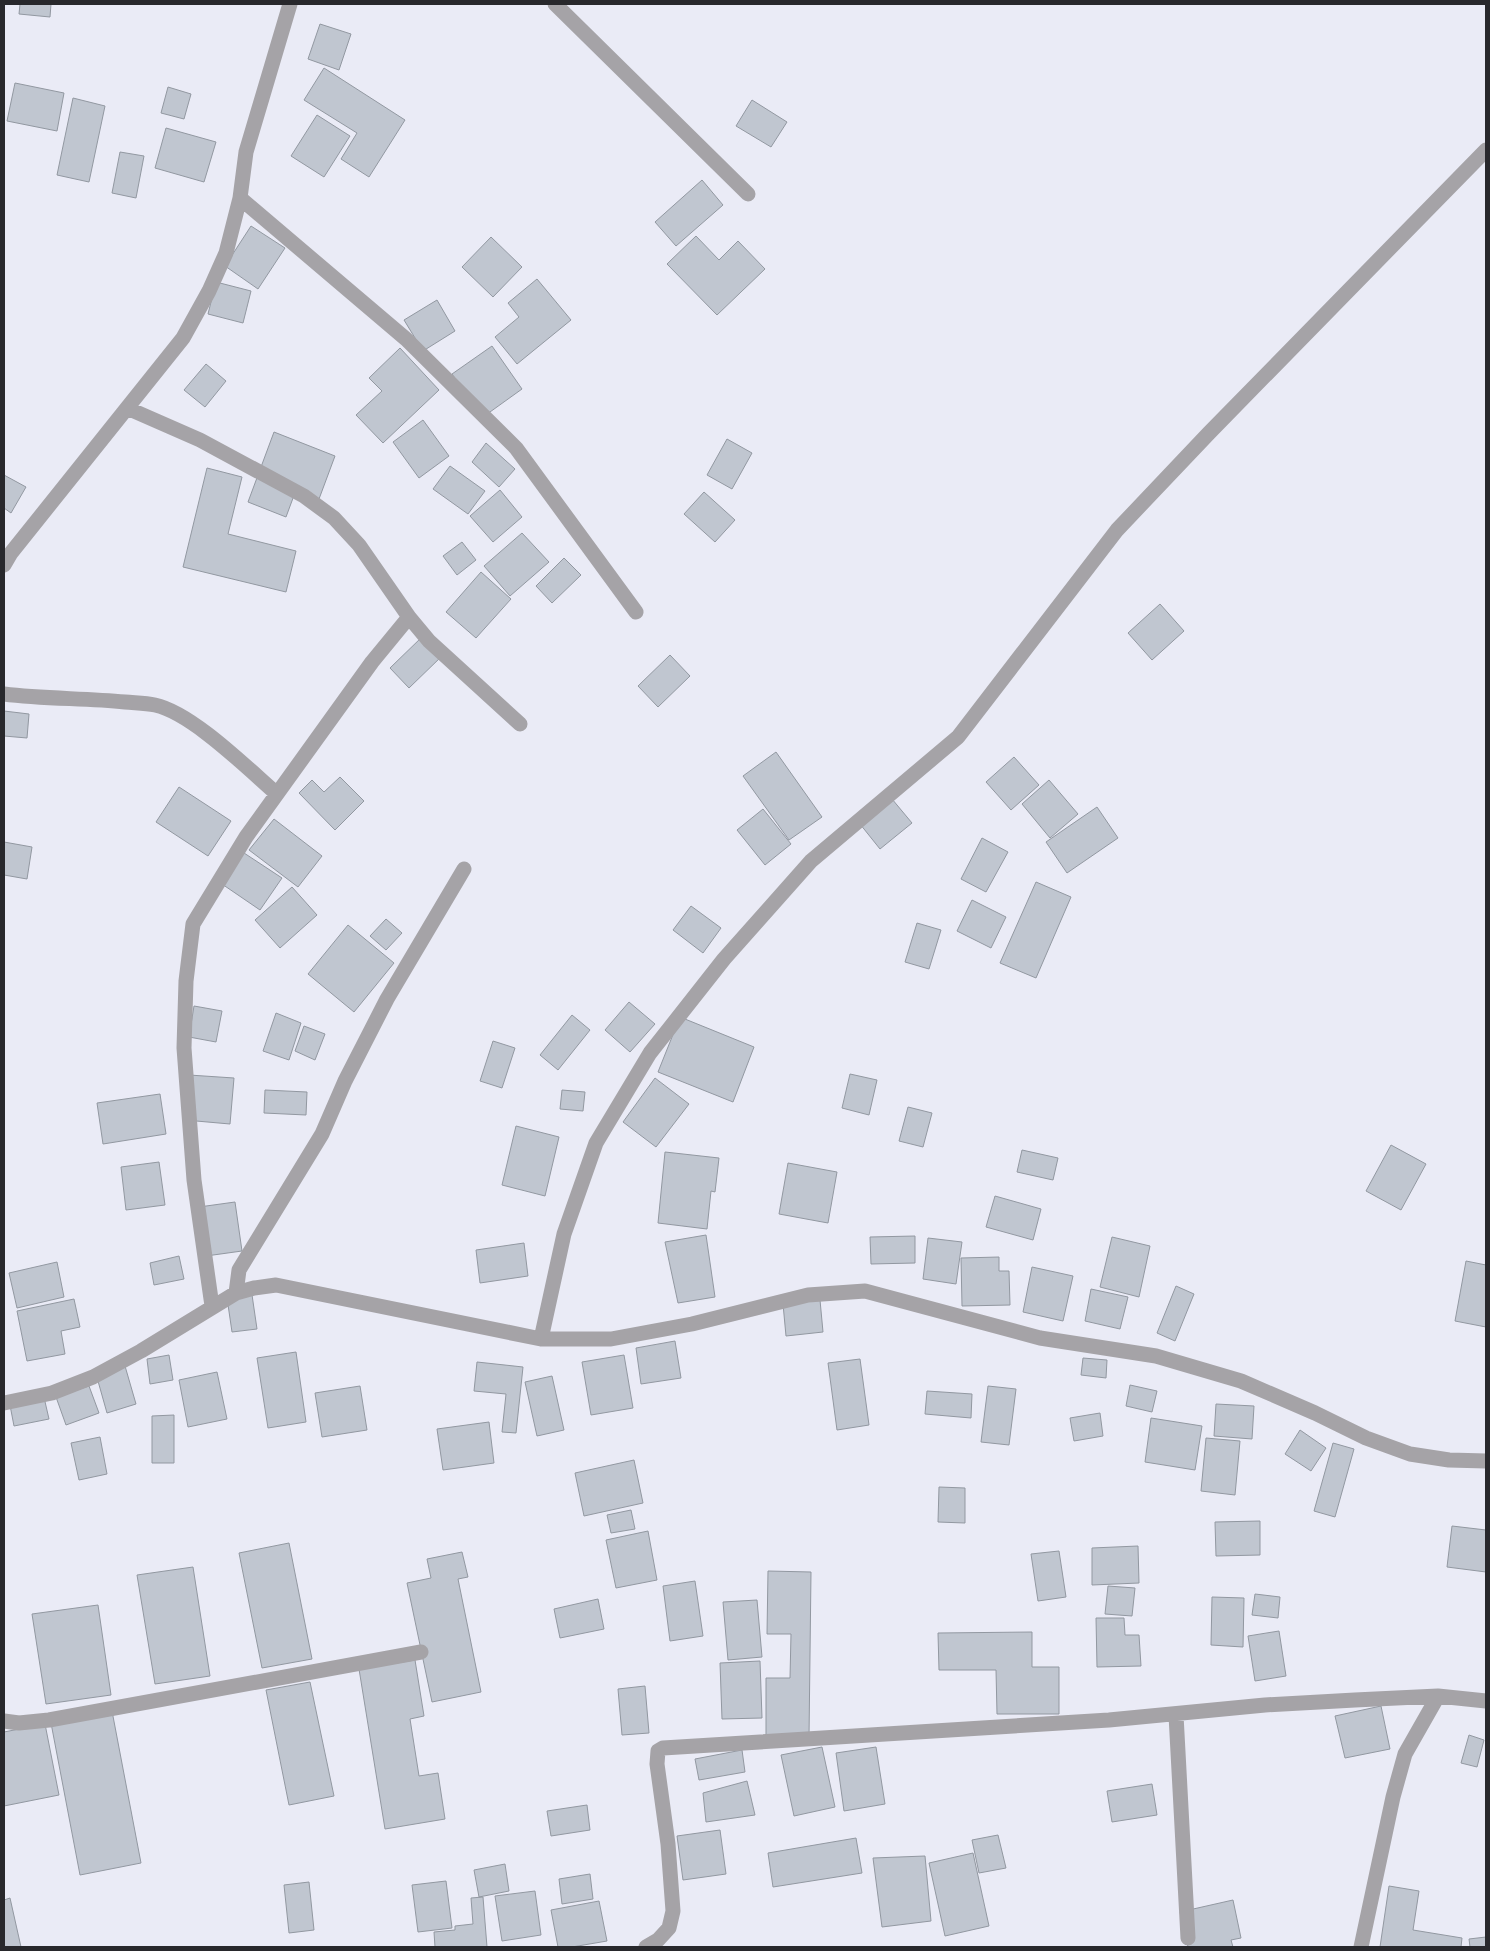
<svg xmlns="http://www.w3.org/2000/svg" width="1490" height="1951" viewBox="0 0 1490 1951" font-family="'PT Serif',serif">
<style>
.building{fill:#c0c6d0;stroke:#9298a1}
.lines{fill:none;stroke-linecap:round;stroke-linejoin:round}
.minor{stroke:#a5a3a7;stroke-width:15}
</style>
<rect width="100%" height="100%" fill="#eaebf6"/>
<path class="building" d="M20,4H51L50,17L19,14Z
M320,24L351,34L339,70L308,59Z
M324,68L405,120L369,177L341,159L357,133L304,100Z
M15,83L64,93L57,131L7,121Z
M168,87L191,94L184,119L161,113Z
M73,98L105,106L89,182L57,175Z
M752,100L787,122L771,147L736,126Z
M317,115L350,136L324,177L291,156Z
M166,128L216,142L204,182L155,168Z
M120,152L144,156L136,198L112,193Z
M702,180L723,205L676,246L655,222Z
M251,226L285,248L258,289L225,266Z
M696,236L719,260L738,241L765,269L717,315L667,264Z
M491,237L522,267L493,297L462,267Z
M537,279L571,320L517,364L495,337L519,317L508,303Z
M216,282L251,291L243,323L208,314Z
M437,300L455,331L423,351L404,320Z
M492,346L522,389L483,417L452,374Z
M400,348L439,390L383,443L356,415L382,391L369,378Z
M206,364L226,381L205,407L184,390Z
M423,420L449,456L419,478L393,442Z
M274,432L335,456L319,499L296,490L286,517L248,502Z
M727,439L752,453L732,489L707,475Z
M486,443L515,469L499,487L472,462Z
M450,466L485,491L468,514L433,489Z
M207,468L242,477L228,534L296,551L286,592L183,567Z
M4,475L26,487L11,513L4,508Z
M500,490L522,517L493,542L470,516Z
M704,492L735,520L715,542L684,514Z
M522,533L549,562L510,596L484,566Z
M462,542L476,560L457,575L443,556Z
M564,558L581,575L552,603L536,586Z
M481,572L511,599L476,638L446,612Z
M1160,604L1184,631L1152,660L1128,633Z
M423,636L442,656L409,688L390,668Z
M670,655L690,676L658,707L638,686Z
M4,711L29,714L27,738L4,736Z
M776,752L822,817L789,840L743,776Z
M1014,757L1039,785L1011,810L986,782Z
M340,777L364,801L335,830L299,793L312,780L324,792Z
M1049,780L1078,814L1050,838L1022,804Z
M179,787L231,821L208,856L156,822Z
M887,793L912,823L880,849L856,819Z
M1097,807L1118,838L1067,873L1046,842Z
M763,809L791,844L765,865L737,830Z
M274,819L322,856L298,887L249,850Z
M982,838L1008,852L986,892L961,879Z
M4,842L32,847L27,879L4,875Z
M241,851L282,878L260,910L219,882Z
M1036,882L1071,897L1036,978L1000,963Z
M292,887L317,915L280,948L255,920Z
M972,900L1006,917L991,948L957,931Z
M691,906L721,928L703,953L673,930Z
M386,919L402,933L386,950L370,936Z
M917,923L941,930L929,969L905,962Z
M348,925L394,963L354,1012L308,974Z
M629,1002L655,1024L630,1052L605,1030Z
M194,1006L222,1011L216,1042L189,1037Z
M276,1013L301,1023L289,1060L263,1051Z
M572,1015L590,1030L558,1070L540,1055Z
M680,1017L754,1047L733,1102L658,1072Z
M304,1026L325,1034L315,1060L295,1051Z
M493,1041L515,1048L502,1088L480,1081Z
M850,1074L877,1080L869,1115L842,1108Z
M189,1075L234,1078L230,1124L185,1120Z
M655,1078L689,1104L656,1147L623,1122Z
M265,1090L307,1092L306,1115L264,1113Z
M562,1090L585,1092L583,1111L560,1109Z
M160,1094L166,1134L103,1144L97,1103Z
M908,1107L932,1113L923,1147L899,1141Z
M516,1126L559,1137L545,1196L502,1185Z
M1391,1145L1426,1164L1401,1210L1366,1191Z
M1022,1150L1058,1158L1053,1180L1017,1172Z
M665,1152L719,1158L715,1192L711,1191L707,1229L658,1223Z
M159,1162L165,1205L126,1210L121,1167Z
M788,1163L837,1172L828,1223L779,1214Z
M995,1196L1041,1209L1033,1240L986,1227Z
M235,1202L242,1251L206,1256L199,1207Z
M706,1235L715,1297L678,1303L665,1242Z
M915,1236V1263L871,1264L870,1237Z
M1112,1237L1150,1246L1139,1297L1100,1287Z
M928,1238L962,1242L956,1284L923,1279Z
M524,1243L528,1276L480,1283L476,1250Z
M179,1256L184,1279L154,1285L150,1263Z
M999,1257V1271H1009L1010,1305L962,1306L961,1258Z
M1466,1261L1486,1265V1327L1455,1321Z
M57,1262L64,1297L17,1308L9,1273Z
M1032,1267L1073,1276L1063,1321L1023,1312Z
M1176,1286L1194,1294L1175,1341L1157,1333Z
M251,1288L257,1329L232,1332L226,1291Z
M1091,1289L1128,1297L1120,1329L1085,1321Z
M74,1299L80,1327L61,1331L65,1354L27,1361L17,1311Z
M820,1300L823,1332L786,1336L783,1304Z
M675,1341L681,1378L641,1384L636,1348Z
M296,1352L306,1422L268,1428L257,1358Z
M169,1355L173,1380L150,1384L147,1359Z
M624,1355L633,1408L591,1415L582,1362Z
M1083,1358L1107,1360L1106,1378L1081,1375Z
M860,1359L869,1425L837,1430L828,1363Z
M477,1362L523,1367L516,1433L502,1432L506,1394L474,1391Z
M125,1366L136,1404L107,1413L96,1374Z
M217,1372L227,1419L188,1427L179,1380Z
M552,1376L564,1430L537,1436L525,1382Z
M1130,1385L1157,1391L1152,1412L1126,1406Z
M89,1386L99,1413L66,1425L56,1397Z
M360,1386L367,1430L322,1437L315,1393Z
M988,1386L1016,1389L1009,1445L981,1442Z
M927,1391L972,1394L971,1418L925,1414Z
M43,1393L49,1419L14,1426L9,1400Z
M1216,1404L1254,1406L1252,1439L1214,1436Z
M1100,1413L1103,1436L1074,1441L1070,1418Z
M174,1415V1463H152V1416Z
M1151,1418L1202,1426L1195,1470L1145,1462Z
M489,1422L494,1463L443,1470L437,1429Z
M1300,1430L1326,1448L1311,1471L1285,1454Z
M100,1437L107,1474L79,1480L71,1443Z
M1206,1438L1240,1441L1235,1495L1201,1491Z
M1333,1443L1354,1449L1335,1517L1314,1511Z
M634,1460L643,1503L584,1516L575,1473Z
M939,1487L965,1488V1523L938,1522Z
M631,1510L635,1529L611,1533L607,1515Z
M1260,1521V1555L1216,1556L1215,1522Z
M1452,1526L1486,1530V1572L1447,1567Z
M648,1531L657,1580L616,1588L606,1540Z
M289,1543L312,1659L262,1668L239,1553Z
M1138,1546L1139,1583L1092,1585V1548Z
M1059,1551L1066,1597L1038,1601L1031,1554Z
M462,1552L468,1577L458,1579L481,1692L432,1702L407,1583L431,1578L427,1559Z
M193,1567L210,1676L155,1684L137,1575Z
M768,1571L811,1572L809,1737L766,1736V1678H790L791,1634H767Z
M695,1581L703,1636L670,1641L663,1586Z
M1108,1586L1135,1588L1132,1616L1105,1614Z
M1255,1594L1280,1597L1278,1618L1252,1615Z
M1212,1597L1244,1598L1243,1647L1211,1645Z
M598,1599L604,1629L560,1638L554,1609Z
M757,1600L762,1657L728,1660L723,1602Z
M98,1605L111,1695L46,1704L32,1614Z
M1096,1618H1124L1125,1635H1139L1141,1666L1097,1667Z
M1279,1631L1286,1676L1255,1681L1248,1636Z
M1032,1632V1667H1059V1714H997L996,1670H939L938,1633Z
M415,1660L424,1716L410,1719L419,1776L438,1773L445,1819L385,1829L359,1669Z
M760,1661L762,1718L722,1719L720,1663Z
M310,1682L334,1796L289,1805L266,1690Z
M645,1686L649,1733L622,1735L618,1689Z
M1381,1706L1390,1749L1345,1758L1335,1716Z
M112,1711L141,1863L80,1875L51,1723Z
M45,1724L59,1795L4,1806V1732Z
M1469,1735L1484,1740L1477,1767L1461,1763Z
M822,1747L835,1807L794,1816L781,1755Z
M876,1747L885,1804L844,1811L836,1753Z
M742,1750L745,1772L699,1780L695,1759Z
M747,1781L755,1815L706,1822L703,1793Z
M1152,1784L1157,1815L1112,1822L1107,1791Z
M587,1805L590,1830L551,1836L547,1811Z
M720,1830L726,1874L683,1880L677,1836Z
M998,1835L1006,1868L979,1873L972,1840Z
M856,1838L862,1873L773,1887L768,1853Z
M973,1853L989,1926L945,1936L929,1863Z
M925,1856L931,1921L882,1927L873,1858Z
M505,1864L509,1891L479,1897L474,1870Z
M590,1874L593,1899L562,1904L559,1879Z
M446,1881L452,1928L418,1932L412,1885Z
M309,1882L314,1930L289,1933L284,1885Z
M1389,1886L1419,1891L1413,1930L1462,1938L1461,1947H1380Z
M535,1891L541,1935L502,1941L495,1896Z
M483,1897L487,1947H435L434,1932L455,1930V1926L473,1924L471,1898Z
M10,1898L21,1947H4V1900Z
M1233,1900L1241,1938L1231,1940L1233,1947H1188L1180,1912Z
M599,1901L607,1941L572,1947H558L551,1910Z
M1486,1937V1947H1470L1469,1939Z"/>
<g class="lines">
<path class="minor" d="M555,4L748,194
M240,198L406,339L516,448L636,612
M127,408L200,440L304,496L334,518L359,545L409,617L429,641L520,724
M4,565L11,553L183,338L209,291L226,253L240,198L246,152L290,4
M4,694C44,699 84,698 125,702C135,703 145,703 155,705C192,713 247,768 277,794
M236,1293L239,1270L322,1134L345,1081L387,999L464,869
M212,1306L194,1180L184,1048L186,981L193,924L246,837L372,662L409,617
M541,1339L564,1234L596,1143L650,1053L724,959L811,861L958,737L1117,530L1209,433L1486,150
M4,1403L52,1393L93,1377L141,1351L236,1293L254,1288L276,1285L541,1339H611L692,1324L808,1295L865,1291L1040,1338L1156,1356L1241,1381L1315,1413L1366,1438L1410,1454L1449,1460L1486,1461
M1176,1715L1188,1938
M4,1721L19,1723L49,1720L421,1652
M646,1947L658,1940L669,1928L673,1911L668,1844L657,1764L658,1751L663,1748L1109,1720L1265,1705L1355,1700L1438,1696L1486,1701
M1361,1947L1393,1797L1405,1754L1438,1696"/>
</g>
<rect width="1490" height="1951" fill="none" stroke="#28282c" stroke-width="10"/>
</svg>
